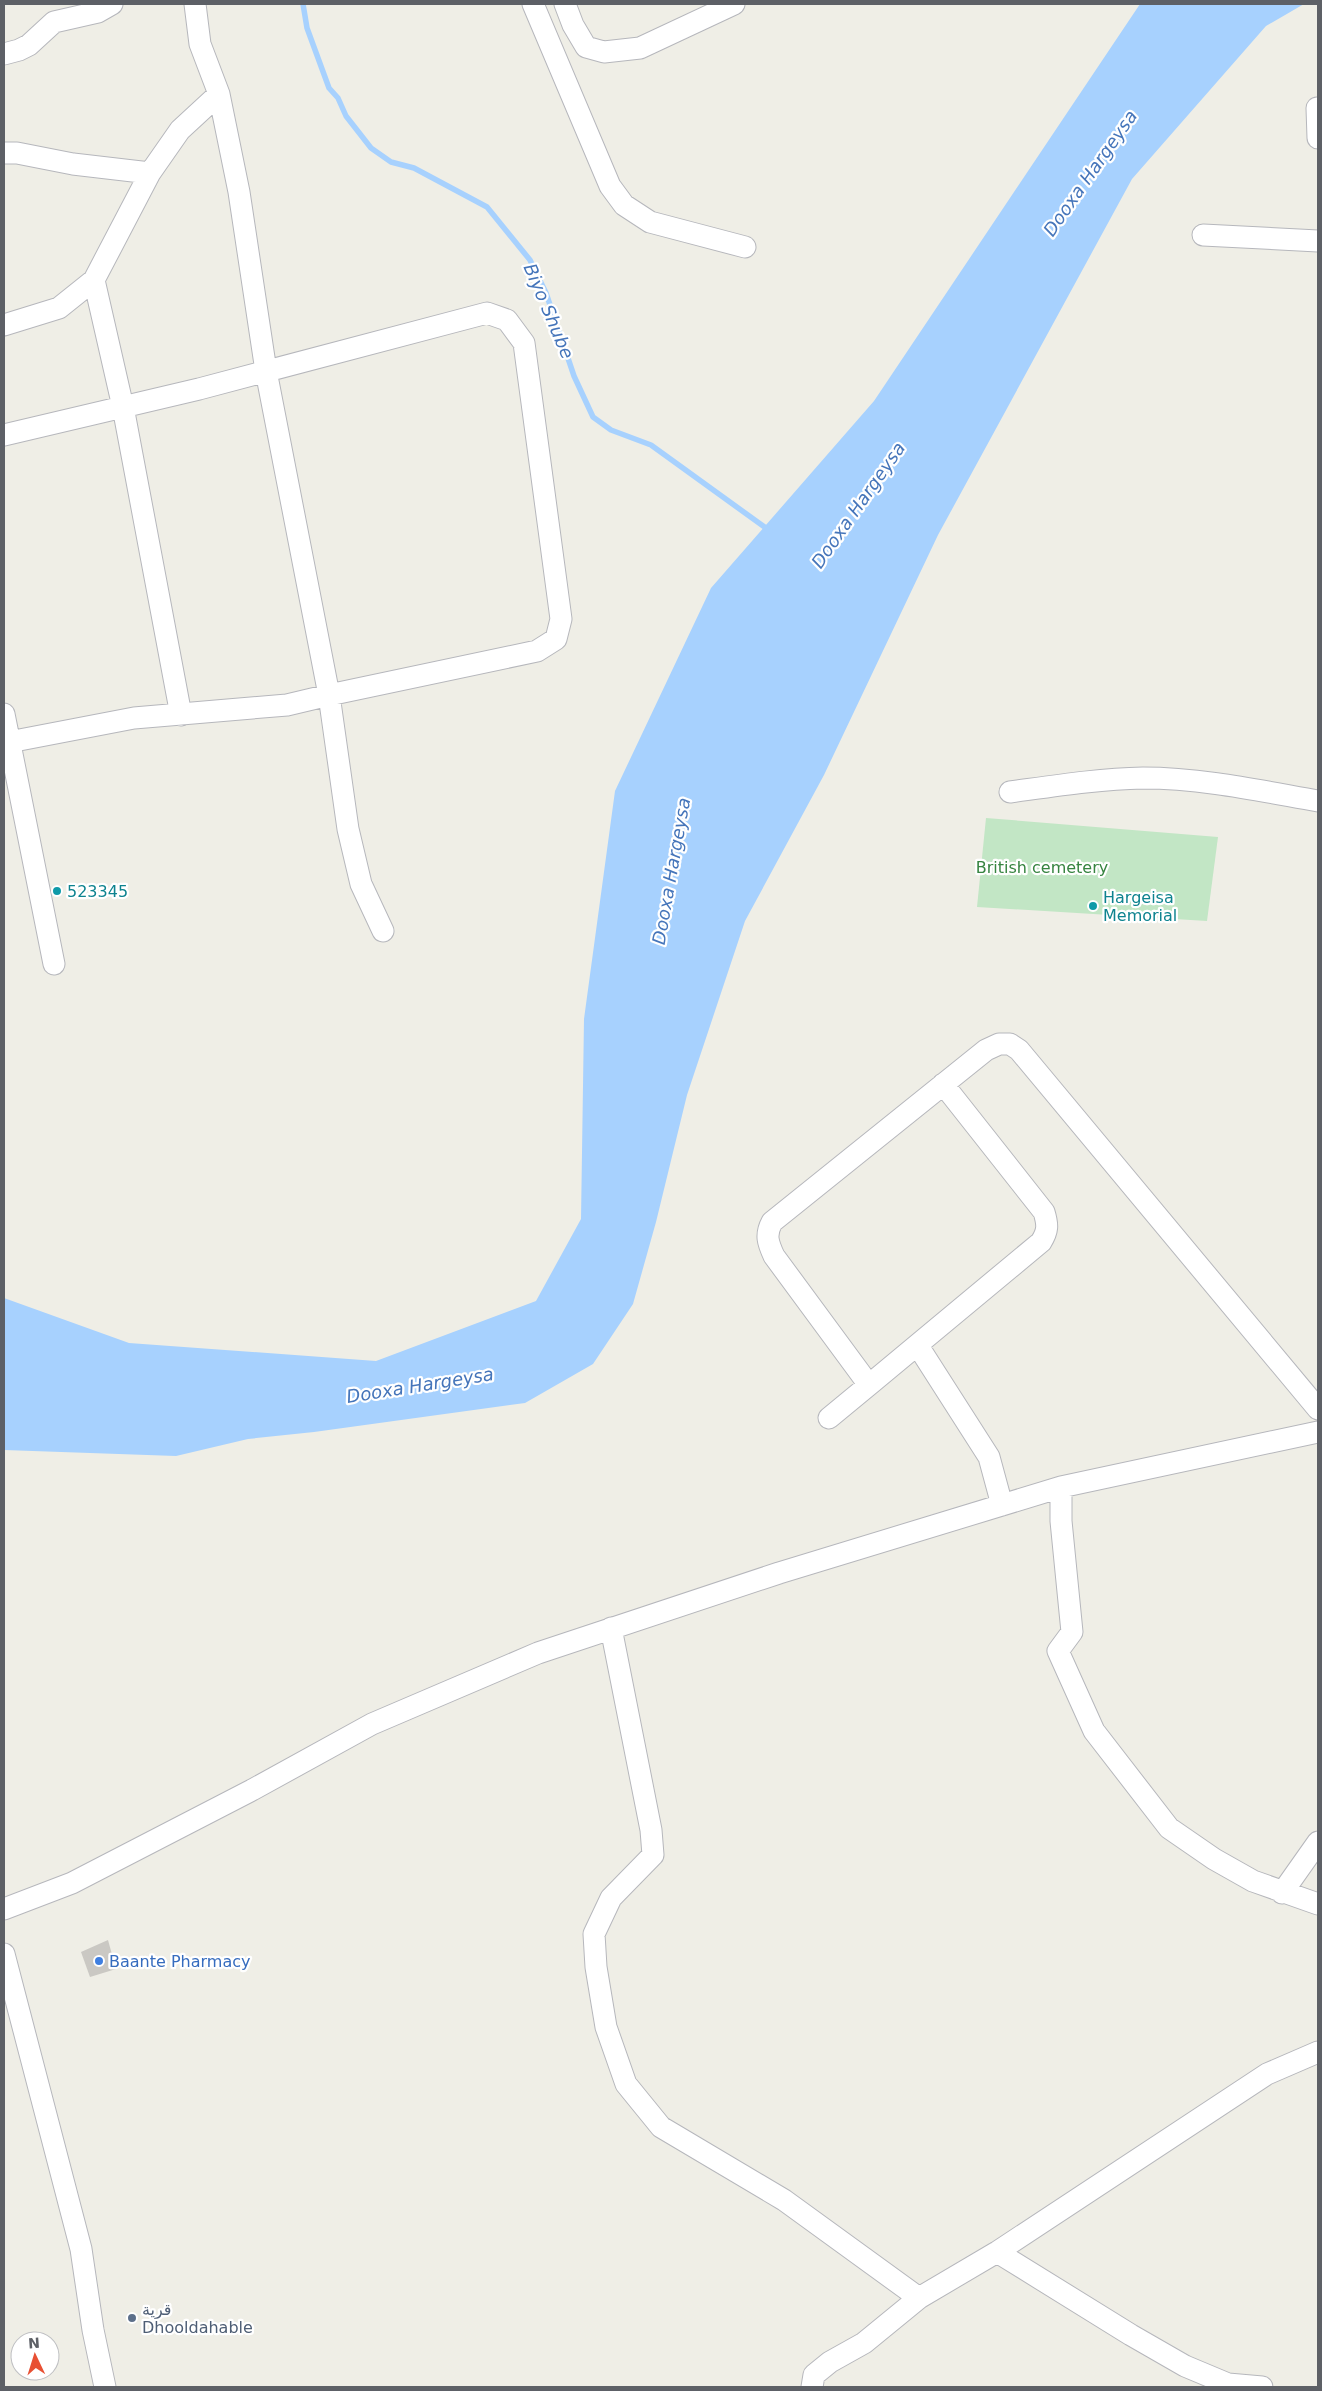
<svg xmlns="http://www.w3.org/2000/svg" width="1322" height="2391" viewBox="0 0 1322 2391" font-family="'DejaVu Sans','Noto Sans Arabic',sans-serif">
<style>
.green{fill:#c2e6c5}
.water{fill:#a7d1fe}
.lines{fill:none;stroke-linecap:round;stroke-linejoin:round}
.stream{stroke:#a7d1fe;stroke-width:5.5}
.building{fill:#cac8c3}
.minor-casing{stroke:#b6b7bc;stroke-width:23}
.minor{stroke:#fff;stroke-width:21}
.culture-dot{fill:#0f9aa8;stroke:#fff;stroke-width:2}
.shop-dot{fill:#3f7fe0;stroke:#fff;stroke-width:2}
.service-dot{fill:#5c6f8a;stroke:#fff;stroke-width:2}
.labels{text-anchor:middle;dominant-baseline:central;stroke-width:4.5;stroke-linejoin:round;paint-order:stroke}
.park-label{font-size:16px;fill:#368440;stroke:#fff}
.culture-label{font-size:16px;fill:#0d838f;stroke:#fff;text-anchor:start}
.shop-label{font-size:16px;fill:#366cbe;stroke:#fff;text-anchor:start}
.service-label{font-size:16px;fill:#4e5e75;stroke:#fff;text-anchor:start}
.water-label{font-size:18px;font-style:italic;fill:#4575ba;stroke:#fff}
</style>
<rect width="100%" height="100%" fill="#efeee6"/>
<path class="green" d="M986,818L1218,837L1207,921L977,907Z"/>
<path class="water" d="M1140,4H1304L1266,26L1132,179L938,535L824,775L745,921L687,1095L656,1222L633,1304L593,1364L525,1403L314,1432L248,1439L176,1456L4,1450V1298L129,1343L376,1361L536,1301L581,1219L584,1019L615,791L711,588L874,401Z"/>
<g class="lines">
<path class="stream" d="M303,4L307,28L329,88L338,98L346,116L371,148L391,162L414,168L487,207L530,260L546,293L574,376L593,417L611,430L651,445L770,531"/>
</g>
<path class="building" d="M108,1940L116,1969L90,1977L81,1952Z"/>
<g class="lines">
<g class="minor-casing">
<path id="minor" d="M533,4L610,186L624,205L650,222L745,247
M565,4L573,25L586,47L604,52L640,48L734,4
M4,54L19,50L29,45L54,22L98,12L112,4
M1317,108L1318,138
M4,153H17L73,164L150,173
M1203,235L1318,241
M94,280L123,407L181,715
M4,325L59,308L94,280L150,173L180,130L219,94
M4,435L199,389L487,313L507,320L524,343L561,619L556,639L537,651L329,695L348,829L361,884L383,931
M4,714L54,964
M9,742L134,718L287,705L329,695L266,371L239,192L219,94L200,44L195,4
M1010,792C1054,786 1098,779 1143,778C1202,778 1261,791 1318,801
M943,1084L1044,1212C1048,1225 1048,1231 1041,1242L869,1385L774,1256C768,1243 765,1235 772,1222L986,1050L999,1044H1010L1019,1050L1318,1409
M918,1346L989,1457L1002,1505
M829,1418L869,1385
M1061,1487V1521L1072,1632L1058,1651L1094,1731L1169,1828L1214,1859L1253,1881L1318,1904
M611,1628L651,1830L653,1855L611,1898L594,1934L596,1967L606,2027L626,2084L661,2127L784,2200L919,2298
M1282,1893L1318,1842
M4,1909L72,1883L252,1790L372,1724L538,1653L779,1573L1061,1487L1318,1432
M4,1954L81,2249L93,2330L105,2387
M997,2252L1131,2335L1185,2366L1228,2384L1262,2387
M812,2387L814,2375L830,2362L864,2343L919,2298L997,2252L1267,2074L1318,2052"/>
</g>
<use href="#minor" class="minor"/>
</g>
<g class="culture-dot">
<circle cx="57" cy="891" r="5"/>
<circle cx="1093" cy="906" r="5"/>
</g>
<circle class="shop-dot" cx="99" cy="1961" r="5"/>
<circle class="service-dot" cx="132" cy="2318" r="5"/>
<g class="labels">
<g class="park-label">
<text x="1042" y="867">British cemetery</text>
</g>
<g class="culture-label">
<text x="67" y="891">523345</text>
<text x="1103" y="897">Hargeisa<tspan x="1103" dy="18">Memorial</tspan></text>
</g>
<g class="shop-label">
<text x="109" y="1961">Baante Pharmacy</text>
</g>
<g class="service-label">
<text x="142" y="2309">قرية<tspan x="142" dy="18">Dhooldahable</tspan></text>
</g>
<g class="water-label">
<text transform="translate(1090 173) rotate(-55)">Dooxa Hargeysa</text>
<text transform="translate(549 311) rotate(67)">Biyo Shube</text>
<text transform="translate(858 505) rotate(-55)">Dooxa Hargeysa</text>
<text transform="translate(671 871) rotate(-80)">Dooxa Hargeysa</text>
<text transform="translate(420 1385) rotate(-9)">Dooxa Hargeysa</text>
</g>
</g>
<rect width="1322" height="2391" fill="none" stroke="#5d6066" stroke-width="10"/>
<g transform="translate(35 2356) rotate(356)"><circle r="24" fill="#ffffff" stroke="#bebfc2"/>
<path d="M0-4L9 19L0 12L-9 19Z" fill="#e85033"/>
<text y="-8" font-size="14" font-weight="bold" text-anchor="middle" fill="#5d6066">N</text>
</g>
</svg>
